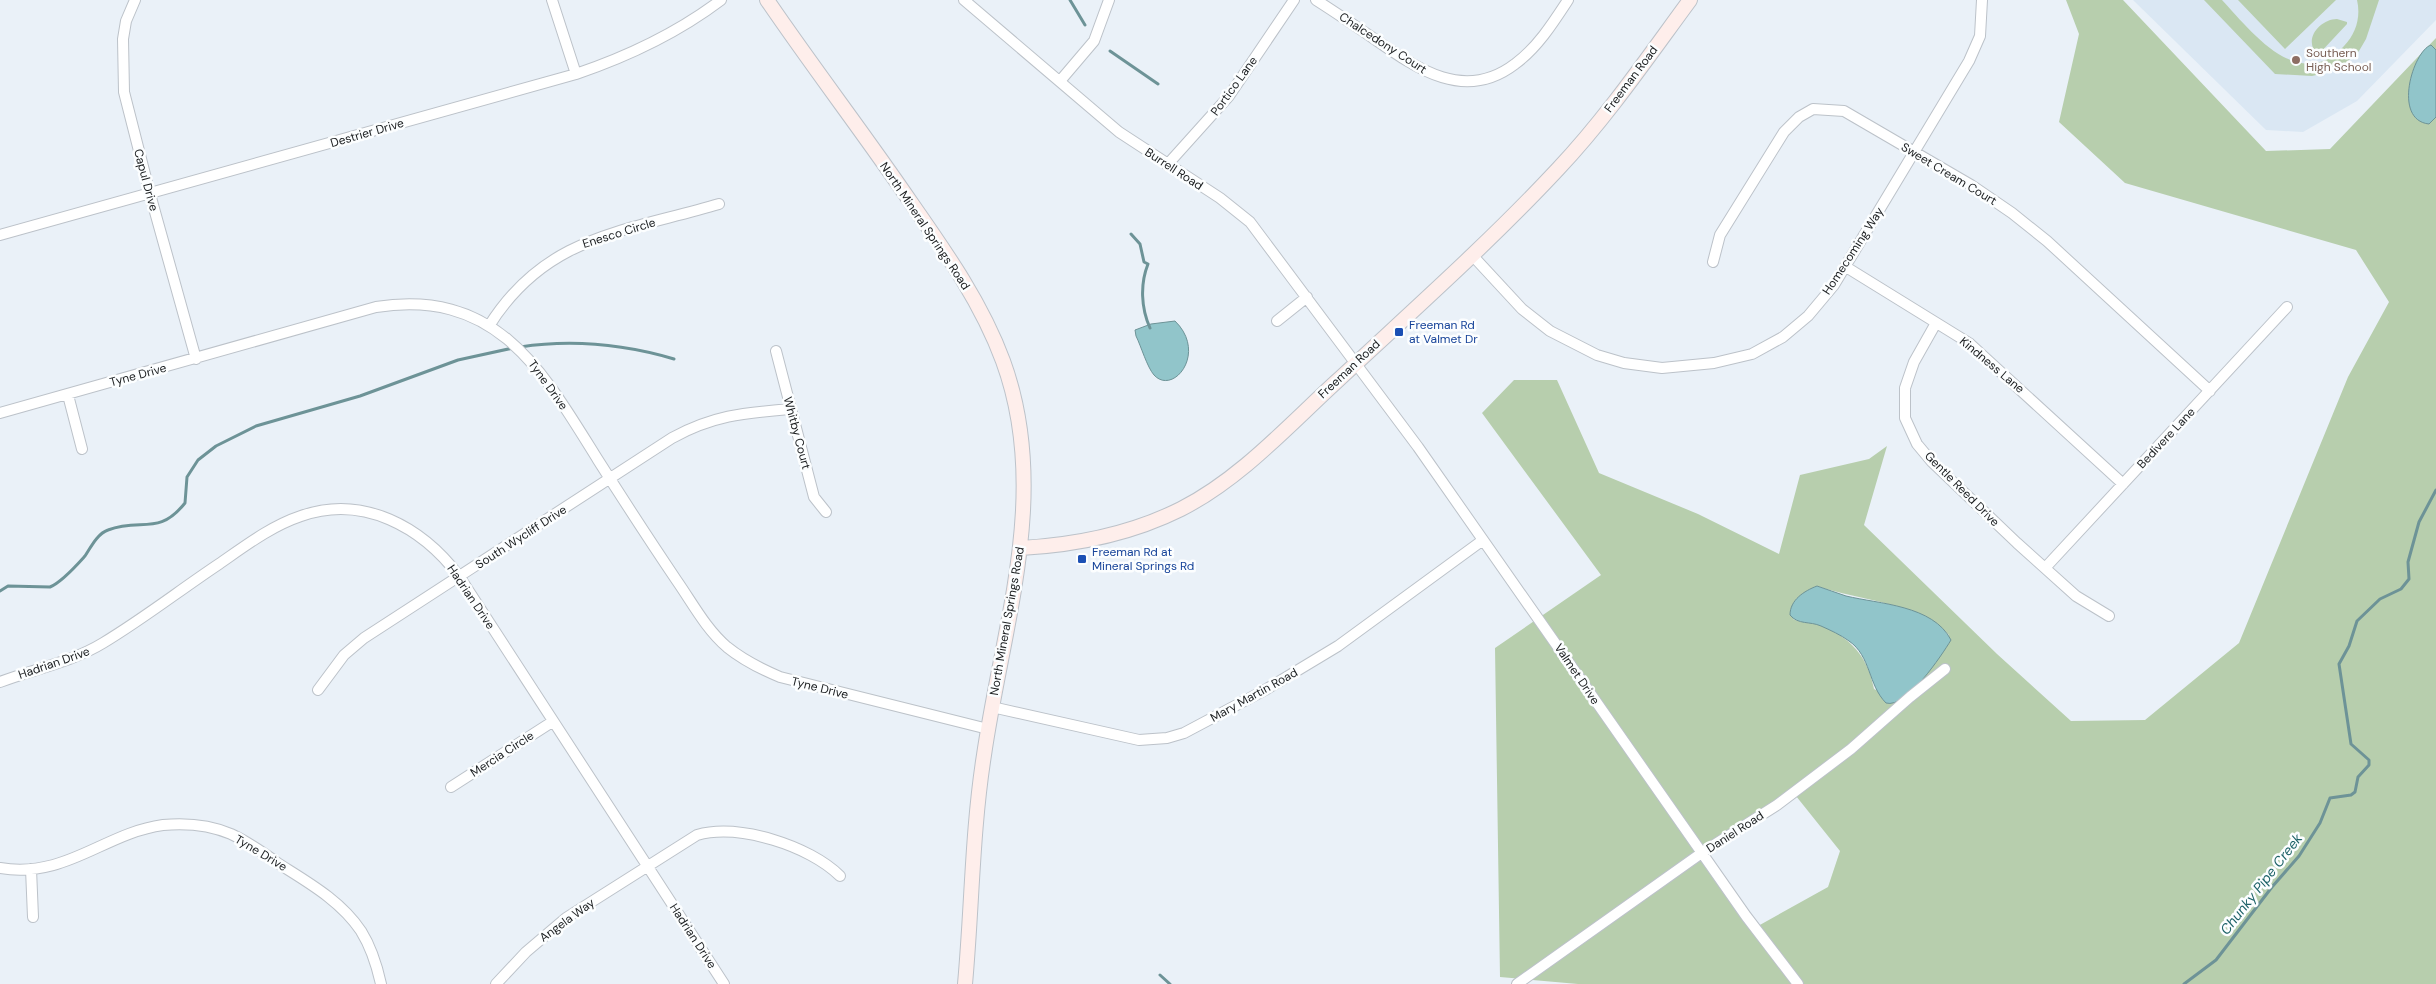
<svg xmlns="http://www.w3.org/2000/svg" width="2436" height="984" viewBox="0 0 2436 984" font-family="'DM Sans',sans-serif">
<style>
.built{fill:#dae7f3}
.green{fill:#b7cead;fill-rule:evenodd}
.water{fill:#91c5ca;stroke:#6d9397}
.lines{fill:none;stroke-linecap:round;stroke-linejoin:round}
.stream{stroke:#6d9397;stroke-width:3}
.street-casing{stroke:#bcc2c9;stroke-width:12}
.secondary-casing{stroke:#bcc2c9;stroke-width:16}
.street{stroke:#fff;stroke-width:10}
.secondary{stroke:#feeeeb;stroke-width:14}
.education-dot{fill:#8d6e63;stroke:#fcfeff;stroke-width:2}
.transit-dot{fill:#1a4fb4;stroke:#fcfeff;stroke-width:2}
.labels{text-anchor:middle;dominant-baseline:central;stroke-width:5;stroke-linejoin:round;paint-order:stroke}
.street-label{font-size:12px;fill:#1a1d1f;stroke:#fcfeff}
.education-label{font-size:12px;fill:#785e54;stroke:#fcfeff;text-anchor:start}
.transit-label{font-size:12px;fill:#164399;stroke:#fcfeff;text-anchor:start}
.water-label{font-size:14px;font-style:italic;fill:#1d6268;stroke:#fcfeff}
</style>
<rect width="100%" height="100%" fill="#eaf1f8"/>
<path class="built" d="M2133,0H2436V20L2357,101L2303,132L2266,130Z"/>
<path class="green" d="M2066,0H2123L2266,151L2330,149L2436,38V984H1578L1500,977L1495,648L1601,575L1482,413L1514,380H1557L1599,473L1698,514L1779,554L1800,475L1869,459L1887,446L1864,525L1997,654L2071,721L2145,720L2239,643L2348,377L2389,302L2356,250L2125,183L2059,122L2079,34ZM1817,586C1861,601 1914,601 1949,635C1937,667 1923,678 1899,701L1874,689C1868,657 1851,637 1819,625C1811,622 1801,623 1793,619ZM1796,796L1840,851L1828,887L1758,926L1708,854Z
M2204,0H2222C2251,31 2299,95 2344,46C2356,34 2361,17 2357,0H2379L2366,39L2359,51L2347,62L2329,72L2312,76L2275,74Z
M2238,0H2336L2285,49Z
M2337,19L2347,22V24L2318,55C2302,40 2320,19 2337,19Z"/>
<path class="water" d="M2431,45L2436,50V117L2429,124C2392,120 2413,51 2431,45Z
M1175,321C1208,353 1173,396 1154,375C1147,367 1141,346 1136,336L1135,330L1151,324Z
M1817,586C1827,589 1836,593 1846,596C1879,604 1933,605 1951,640C1942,655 1906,709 1886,703C1868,685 1871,656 1849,641C1841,635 1830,630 1821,626C1810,621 1798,625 1790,615C1790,600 1804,591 1817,586Z"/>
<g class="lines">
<path class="stream" d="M1070,0L1085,25
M1110,51L1158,84
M1131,234L1140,244L1144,262L1148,264C1140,284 1141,308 1150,328
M520,347C573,339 623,344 674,359
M0,591L8,586L50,587C62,582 76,566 85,556C91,547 97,534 108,530C141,517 158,537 185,503L187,477L198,460L216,446L256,426L360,396L458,360L513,348
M1160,975L1170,984
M2184,984L2216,960L2272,887L2299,856L2320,823L2330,798L2351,795L2355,792L2358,777L2369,765V760L2351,744L2339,664L2349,646L2357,621L2380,599L2401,589L2409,579L2408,562L2419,522L2436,490"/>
<g class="street-casing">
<path id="street" d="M135,0L126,21L123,39L124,92L150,194L196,359
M552,0L576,74
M964,0L1119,132L1220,198L1250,222L1418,447L1746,916L1798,984
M1316,0C1335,12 1354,25 1373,38C1416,68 1464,103 1515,64C1537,48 1553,23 1568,0
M1060,81L1094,41L1109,0
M1167,165L1229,96L1294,0
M0,235L576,74C629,56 676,34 721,0
M1472,255L1522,309L1550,331L1597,355L1624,363L1662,368L1714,363L1752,354L1783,337L1808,316L1834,285L1969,61L1980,36L1982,0
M1713,262L1720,235L1784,132L1799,117L1813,109L1844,111L1971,185L2012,213L2047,241L2210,391
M1846,267L1969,343L2123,484
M1277,321L1307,297
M1936,323L1914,362L1905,388V418L1917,444L1932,462L2017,543L2076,596L2109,616
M489,326C546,235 625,232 719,204
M776,351L814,497L826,512
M68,395L82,449
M0,413L376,307C498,288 543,372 598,460C624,501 650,541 677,581C693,604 706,629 727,647C743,660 761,669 780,677L988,729
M2045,568L2287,307
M0,682C34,669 72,662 103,643C143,619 180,590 219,564C245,546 271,526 301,516C363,494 422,527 459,576L724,984
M318,690L344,655L364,638L672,438C714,415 744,413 791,409
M992,707L1139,740L1167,738L1184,733L1265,690L1338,646L1483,540
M451,787L552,722
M0,868C66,879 104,833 163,825C185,823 210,825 231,834C248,842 264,853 279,864C309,883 341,901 361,931C371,947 377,966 381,984
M31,869L33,917
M496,984L526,952L566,918L697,835C739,823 810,846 840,876
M1517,984L1703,852L1777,805L1851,749L1910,697L1945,669"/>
</g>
<g class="secondary-casing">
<path id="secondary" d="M767,0C814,69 865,135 912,204C947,254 982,304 1003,361C1051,492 1003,624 984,755C972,831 972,908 965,984
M1021,548C1075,545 1133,533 1181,509C1240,479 1288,426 1336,382C1411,312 1488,244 1558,169C1607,117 1648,57 1690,0"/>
</g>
<use href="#street" class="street"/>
<use href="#secondary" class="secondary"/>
</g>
<circle class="education-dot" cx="2296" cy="60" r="5"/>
<g class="transit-dot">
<rect x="1394" y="327" width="10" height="10" rx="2.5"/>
<rect x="1077" y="554" width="10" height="10" rx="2.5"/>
</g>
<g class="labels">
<g class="street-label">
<text transform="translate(1383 43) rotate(33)">Chalcedony Court</text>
<text transform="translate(1631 79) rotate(-53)">Freeman Road</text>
<text transform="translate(1234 86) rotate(-54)">Portico Lane</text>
<text transform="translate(367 133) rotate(-16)">Destrier Drive</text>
<text transform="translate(1174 169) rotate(33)">Burrell Road</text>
<text transform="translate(1949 174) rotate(31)">Sweet Cream Court</text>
<text transform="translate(146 180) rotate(75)">Capul Drive</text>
<text transform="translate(925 226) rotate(56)">North Mineral Springs Road</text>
<text transform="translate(619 233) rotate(-17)">Enesco Circle</text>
<text transform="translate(1853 251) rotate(-57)">Homecoming Way</text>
<text transform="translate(1992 365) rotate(40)">Kindness Lane</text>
<text transform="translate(1349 369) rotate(-43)">Freeman Road</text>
<text transform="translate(138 375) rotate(-15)">Tyne Drive</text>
<text transform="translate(548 385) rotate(54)">Tyne Drive</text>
<text transform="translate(797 433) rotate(75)">Whitby Court</text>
<text transform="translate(2166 438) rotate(-47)">Bedivere Lane</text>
<text transform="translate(1962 489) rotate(45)">Gentle Reed Drive</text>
<text transform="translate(521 537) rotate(-33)">South Wycliff Drive</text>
<text transform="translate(471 597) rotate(56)">Hadrian Drive</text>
<text transform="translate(1007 621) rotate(-80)">North Mineral Springs Road</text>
<text transform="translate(54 663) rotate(-19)">Hadrian Drive</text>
<text transform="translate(1577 674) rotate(56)">Valmet Drive</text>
<text transform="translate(820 688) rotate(14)">Tyne Drive</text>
<text transform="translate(1254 695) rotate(-29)">Mary Martin Road</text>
<text transform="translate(502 754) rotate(-33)">Mercia Circle</text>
<text transform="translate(1735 832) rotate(-33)">Daniel Road</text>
<text transform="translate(261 853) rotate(31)">Tyne Drive</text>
<text transform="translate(567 920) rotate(-36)">Angela Way</text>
<text transform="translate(693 936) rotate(57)">Hadrian Drive</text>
</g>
<g class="education-label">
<text x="2306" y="53">Southern<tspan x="2306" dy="14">High School</tspan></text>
</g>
<g class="transit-label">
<text x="1409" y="325">Freeman Rd<tspan x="1409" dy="14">at Valmet Dr</tspan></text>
<text x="1092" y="552">Freeman Rd at<tspan x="1092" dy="14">Mineral Springs Rd</tspan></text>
</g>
<g class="water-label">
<text transform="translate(2261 884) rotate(-52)">Chunky Pipe Creek</text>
</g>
</g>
</svg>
